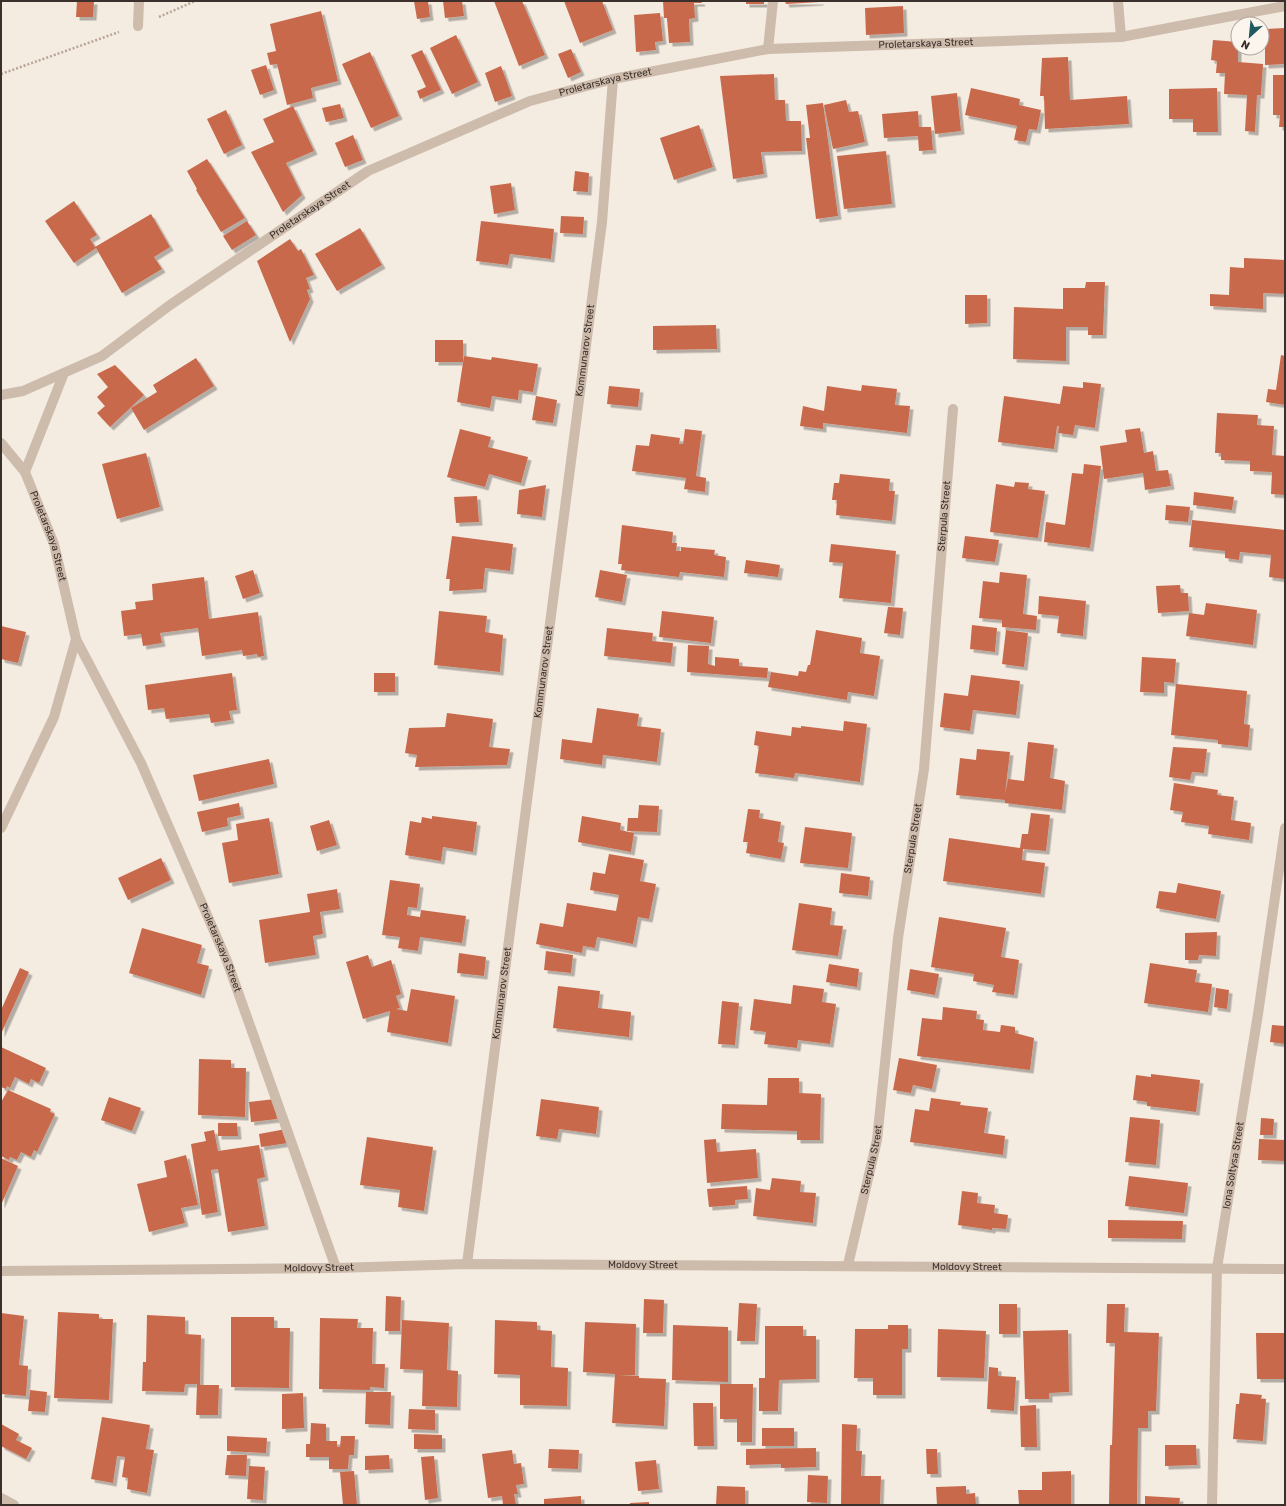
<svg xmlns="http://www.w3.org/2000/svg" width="1286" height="1506" viewBox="0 0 1286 1506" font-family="Rubik,sans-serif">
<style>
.building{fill:#c8694b;filter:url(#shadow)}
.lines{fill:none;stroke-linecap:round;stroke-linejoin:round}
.path{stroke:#b9a596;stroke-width:2.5;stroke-dasharray:2 2;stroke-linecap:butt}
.lane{stroke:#cdbbac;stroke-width:10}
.street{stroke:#cdbbac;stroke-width:10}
.labels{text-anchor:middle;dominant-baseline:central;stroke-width:3;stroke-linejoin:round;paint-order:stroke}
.street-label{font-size:10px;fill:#3b302b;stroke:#fbf5ee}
</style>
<defs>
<filter id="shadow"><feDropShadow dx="3.5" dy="3.5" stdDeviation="0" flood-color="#0004"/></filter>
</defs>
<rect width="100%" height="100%" fill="#f4ebe1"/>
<path class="building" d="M77,1H94L93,17H76Z
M414,1H428L430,17L417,19Z
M443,1H462L464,16L445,18Z
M494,1H522L545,55L519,66Z
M564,1H602L613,30L580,43Z
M663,1H701L702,3H694L695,18L689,19L690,42L669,43L667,18H664Z
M746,1H764V4H746Z
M785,1H820V2L786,4Z
M903,6L904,33L866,35L865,8Z
M321,11L338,81L311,88L313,98L287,105L277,64L270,65L267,53L276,51L270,24Z
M660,13L663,41L655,42L656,50L636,52L634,15Z
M1285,28V64L1265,65V29Z
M456,35L478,82L452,94L430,48Z
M1213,40L1238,42V62L1263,64L1261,95H1257L1255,132L1245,131L1247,95L1224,94L1225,73H1216L1217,61L1211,60Z
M571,49L581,72L568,78L558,54Z
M422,50L441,90L420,99L417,91L426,87L411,55Z
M370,52L399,116L371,128L342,64Z
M1068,57L1070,100L1127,96L1129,124L1045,129L1044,96H1040L1042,58Z
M266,65L274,90L260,95L251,70Z
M501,66L512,96L495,102L485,73Z
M774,74L775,100H785L786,121H801L802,151L761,152L764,174L733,179L720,76Z
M1273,75H1285V127H1279L1280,115H1273Z
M971,88L1020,99L1019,105L1041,110L1037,130L1029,129L1026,142L1014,140L1017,126L965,115Z
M1217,88L1218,132H1193V119H1169V89Z
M957,93L961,131L935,134L931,96Z
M846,100L849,112L858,111L865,142L833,149L824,105Z
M823,103L838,216L816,219L806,138H810L806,105Z
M340,104L344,118L326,122L322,108Z
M293,106L314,151L286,163L302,195L283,212L251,152L274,142L263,119Z
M226,110L242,145L224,154L207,119Z
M918,111L919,127H931L933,150L919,151L918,136L884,138L882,114Z
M699,125L713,167L674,180L660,138Z
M353,135L363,160L345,167L335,143Z
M886,151L892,204L844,209L837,156Z
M207,159L245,218L221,232L196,190L197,189L187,171Z
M575,171L589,173L588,192L573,191Z
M511,183L515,210L494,214L490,186Z
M74,201L97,235L90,239L95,247L151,214L170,247L154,257L162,269L122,293L96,248L74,263L45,221Z
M561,216L584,217L583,234L560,233Z
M247,221L256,235L232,250L223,236Z
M481,221L554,229L551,259L510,254L508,265L476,261Z
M360,228L382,265L337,291L315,254Z
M290,239L298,251L301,249L314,275L306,278L310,289L307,290L310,299L290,342L257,261Z
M1244,258L1285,260V294L1263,293V309L1210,306V294L1229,295L1230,267L1244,268Z
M1086,282H1105L1103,335H1088V327H1066V361L1013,359L1014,307L1063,309V288H1085Z
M965,295H987V323L965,324Z
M716,325L717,349L653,350V326Z
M435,340H463V362H435Z
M1281,355L1285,356V405L1266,402L1268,389L1276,390Z
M464,356L491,360L492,357L538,364L533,392L519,390L518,400L492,396L490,408L457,402Z
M196,358L214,386L144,430L131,408L157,392L153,385Z
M115,365L144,395L110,427L97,413L105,406L97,397L108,387L97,374Z
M1083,382L1101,384L1095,428L1075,425L1073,435L1058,433L1059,426H1057L1054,449L998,442L1004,396L1060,404L1063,386L1083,388Z
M862,385L897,389L895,405L910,406L907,433L823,423V429L800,426L803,406L824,411L827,386L861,391Z
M609,386L640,389L638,407L607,404Z
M536,396L557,400L553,423L532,420Z
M1217,413L1258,415L1257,425L1274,426L1272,455L1285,456V495L1271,494L1272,472L1250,471V461L1221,460V453H1215Z
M1140,428L1144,453L1153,451L1156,471L1168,470L1171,486L1145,490L1143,473L1104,479L1100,446L1127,442L1125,430Z
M460,429L491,437L488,447L528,457L521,483L489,474L485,487L447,477Z
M685,429L702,431L696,476L706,478L705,492L684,489L686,478L632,471L636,445L649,446L651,434L680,438L679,444H683Z
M146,453L160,507L117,519L102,464Z
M1084,464L1101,466L1090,548L1044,542L1046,522L1065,525L1072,473L1083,474Z
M840,474L890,479L889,491H895L892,521L836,515L837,500H832L834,483H839Z
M1015,482L1029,483L1028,489L1045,491L1038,538L990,532L996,484L1014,487Z
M546,485L542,517L517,514L519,490Z
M1194,492L1234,497L1232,510L1193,505Z
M477,496L479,522L456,523L454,497Z
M1166,505L1190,507L1188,522L1165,520Z
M1192,520L1285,530L1284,579L1269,577L1271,555L1240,552L1239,560L1225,558V551L1189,547Z
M622,525L673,532L672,543H677L676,551H681V547L715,550L714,555L726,557L724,577L680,572L679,577L621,570L622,564H618Z
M452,536L513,544L510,571L485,568L483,589L449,591L450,579H446Z
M965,536L999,540L995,562L962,558Z
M831,544L896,551L891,603L839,598L843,563L829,562Z
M746,560L780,565L778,577L744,573Z
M253,570L260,593L243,599L235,576Z
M600,570L627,575L622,602L595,597Z
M1000,572L1027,575L1023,614L1037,616L1036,630L1002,627V620L979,618L983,581L999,583Z
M204,577L209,619L258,612L264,656L258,657L257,654L243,656L242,650L202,656L198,628L160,633L162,643L143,646L141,634L124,636L121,611L136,609L135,602L153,600L152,584Z
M1180,585L1181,593H1188L1189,611L1158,613L1156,586Z
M1039,596L1086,601L1083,636L1057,633L1059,616L1038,614Z
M1206,603L1257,610L1253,645L1186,636L1189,613L1204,615Z
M888,607L903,608L900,635L884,633Z
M439,611L487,616L485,632L503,635L500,672L434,665Z
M662,611L714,617L711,643L659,637Z
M972,625L997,628L995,652L970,649Z
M1,626L26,632L18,663L1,659Z
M607,628L653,633L652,641L673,643L671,663L604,656Z
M816,630L862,638L860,653L880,656L874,696L848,692L847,700L768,687L771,672L798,676L799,671L806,672L808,665H810Z
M1006,630L1028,633L1024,667L1002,664Z
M688,645L709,646L708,664L715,666V657L739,659V666L768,668L767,678L687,672Z
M1142,657L1176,659L1174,683L1164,682V693L1140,692Z
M232,673L237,710L229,711L231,720L211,723L209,714L166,719L164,708L148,710L145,685Z
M374,673H395V692H374Z
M971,675L1020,681L1016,715L973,710L970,731L940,727L944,693L968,696Z
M1176,684L1247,691L1244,724L1250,725L1248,747L1218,744V740L1171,735Z
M597,708L639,714L637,726L661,729L657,762L603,755L602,765L560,759L562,739L592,743Z
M447,713L493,719L489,747L510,749L507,765L415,767L417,755L405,753L409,728L445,727Z
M844,721L867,724L860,782L795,773L794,778L755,773L759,746L754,745L756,731L791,736L792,727L801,728V726L843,731Z
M1028,742L1054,745L1050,778L1065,781L1062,810L1005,803V800L956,795L960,758L976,760L977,749L1010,752L1005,794L1008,779L1024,781Z
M1173,747L1207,749L1204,773L1192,772L1190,780L1169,777Z
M269,759L274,784L199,801L193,775Z
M1174,783L1218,790L1217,795L1234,797L1231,820L1251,823L1249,840L1208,834L1209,826L1181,822L1183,812L1170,810Z
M239,803L241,815L227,818L228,826L202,832L197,812Z
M639,805L659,806L657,832L627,831L628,818H638Z
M748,809L760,810L759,818L781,822L778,842L784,843L781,859L746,853L748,842H743Z
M1031,813L1050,815L1046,851L1023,849L1022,860L1045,863L1041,894L943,881L949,838L1020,848L1022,834H1028Z
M432,816L477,822L473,852L443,847L441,861L405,855L410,821L421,823L422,817L432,819Z
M582,816L621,823L620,830L634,833L631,852L578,842Z
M269,818L279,874L229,883L222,843L238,840L236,824Z
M329,820L337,845L317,851L310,826Z
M805,827L852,833L848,868L800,863Z
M609,854L644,860L640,881L656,884L649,919L638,917L633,944L597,937L595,948L583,946L582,953L536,944L540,923L563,927L567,903L616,911L619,895L590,890L593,872L605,874Z
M161,858L171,880L128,900L118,878Z
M841,873L870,877L868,896L839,893Z
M390,880L420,884L417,908L408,907L407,915L420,917L421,910L466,916L462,943L420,937L418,951L398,948L400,937L382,935Z
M1178,883L1221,891L1216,919L1156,908L1159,891L1176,893Z
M337,889L340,909L320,912L323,934L313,936L316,955L265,963L259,920L310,912L307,894Z
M799,903L832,908L830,925L843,926L838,956L792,950Z
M939,917L1006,928L1001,957L1019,960L1014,995L992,992L994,985L973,981L974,974L931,967Z
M142,928L202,945L197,963L209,966L201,995L129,973Z
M1217,932L1216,956L1199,955L1198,960H1185V933Z
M546,951L573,955L571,973L544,970Z
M459,953L486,957L484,976L457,973Z
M368,955L372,967L391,960L401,994L396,996L400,1008L396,1009L407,1011L411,989L455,996L448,1043L387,1032L390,1011L363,1019L346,962Z
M1150,963L1197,970L1195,982L1212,984L1208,1012L1144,1003Z
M829,964L859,969L857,987L826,982Z
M20,968L29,972L1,1034V1010Z
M910,969L939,974L935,995L907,990Z
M793,985L824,989L822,1002L836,1004L830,1044L798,1040L797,1048L764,1044L766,1032L750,1030L754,999L791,1004Z
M558,986L600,991L598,1008L631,1012L629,1037L553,1028Z
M1216,988L1229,990L1227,1009L1214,1007Z
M722,1001L739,1003L735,1045L718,1044Z
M943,1007L977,1011L976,1019L984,1020L983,1030L1000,1032L1001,1025L1015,1027V1033L1034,1038L1030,1070L917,1056L922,1018L942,1020Z
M1272,1025L1285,1026V1044L1270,1042Z
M1,1047L46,1068L39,1083L31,1079L29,1084L15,1077L10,1088L7,1086L6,1089L1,1087Z
M899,1058L937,1065L932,1089L913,1085L911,1093L893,1090Z
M199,1059L231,1060V1068H246L245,1117L198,1115Z
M1151,1074L1200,1080L1196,1112L1147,1106V1102L1133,1100L1136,1075L1151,1077Z
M768,1078H799V1093L821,1094L820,1140H797V1131L721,1129L722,1104L767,1105Z
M8,1090L51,1109L50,1112L55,1114L37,1152L34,1150L31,1157L21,1152L17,1160L10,1157L9,1160L1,1156V1102Z
M109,1097L141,1108L132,1131L101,1120Z
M931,1098L961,1102L960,1105L988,1108L984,1133L1005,1136L1003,1155L910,1142L915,1109L929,1111Z
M275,1099L277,1119L251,1122L249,1102Z
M541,1099L599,1107L596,1134L559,1129L557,1139L536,1136Z
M1130,1117L1160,1120L1156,1165L1125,1162Z
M1261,1118L1274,1119L1273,1135H1260Z
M218,1123H237L238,1136H218Z
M286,1129L288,1143L261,1147L259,1134Z
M214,1130L218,1151L259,1145L265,1177L257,1179L265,1226L228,1232L218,1169L211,1170L218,1212L202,1215L191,1144L206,1141L204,1132Z
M367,1137L433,1147L424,1211L398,1207L400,1190L360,1185Z
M716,1139L717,1152L756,1149L758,1178L707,1183L704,1140Z
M1259,1139L1285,1140V1161L1258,1160Z
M186,1155L198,1205L181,1208L185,1223L149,1232L137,1184L167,1177L164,1161Z
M1,1158L18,1166L1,1205Z
M1129,1176L1188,1183L1184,1213L1125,1206Z
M772,1178L801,1181L800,1192L816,1193L813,1223L753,1216L756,1188L770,1190Z
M747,1186L748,1199L735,1200V1205L709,1207L707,1189Z
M962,1191L978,1193L977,1203L995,1205L994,1213L1008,1215L1006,1229L992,1228V1230L958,1225Z
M1108,1220L1183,1221L1182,1239L1108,1238Z
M386,1296L401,1297L400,1331H385Z
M644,1299L664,1300L663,1333H643Z
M739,1303L757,1304L755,1341H737Z
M999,1304H1017V1334H999Z
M1107,1304H1125L1124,1332L1159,1333L1156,1411H1148V1428H1138L1137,1505H1109L1110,1445H1120H1112L1115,1343H1106Z
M58,1312L99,1314V1319H113L109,1400L54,1398Z
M1,1313L24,1316L19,1365L28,1366L26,1396L1,1394Z
M147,1315L185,1317V1334L201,1335L200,1385H219L218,1415H196L197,1384H185L184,1392L142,1391L143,1362H146Z
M231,1317H274V1328H290L289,1388L231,1387Z
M320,1318L358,1319L357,1328H373L372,1364H385L384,1388L370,1387V1390L319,1389Z
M402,1320L449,1323L447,1370L458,1371L457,1407L422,1406L423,1370L400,1369Z
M495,1320L537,1322V1330L552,1331L551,1367L568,1368L567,1406L520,1405V1375L494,1374Z
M585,1322L636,1324L635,1375H618L639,1376V1378L666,1379L664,1426L612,1423L615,1374L583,1372Z
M673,1325L728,1327V1382L672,1380Z
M888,1325H908V1349H902V1395H873V1378H854L855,1329H888Z
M765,1326H803V1336H816V1379L779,1380L778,1411H759V1378H765Z
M938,1329L986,1331L984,1378L937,1377Z
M1068,1330L1069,1392L1049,1393V1399H1025L1023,1331Z
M1256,1333H1285V1379H1257Z
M989,1367L998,1368V1376L1016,1377L1014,1411L987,1409Z
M720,1384H753L752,1442H737V1419H720Z
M30,1390L47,1392L45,1412L28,1411Z
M366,1392H391L390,1425L365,1424Z
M303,1393L304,1428L282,1429V1394Z
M1240,1393L1262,1395L1261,1399H1266L1263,1441L1233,1439L1236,1404H1239Z
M693,1403H713L714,1446H694Z
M1036,1405L1037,1447H1021L1020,1406Z
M409,1409L435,1410V1430L408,1429Z
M102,1417L150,1425L146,1449L154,1450L147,1493L127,1489L128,1478L122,1477L125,1457L117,1456L113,1483L91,1479Z
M311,1423L326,1424V1441H337V1447H340L341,1436H355L354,1455H349L348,1469H329V1457H306V1444H310Z
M1,1424L19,1434L16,1440L32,1448L26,1459L1,1446Z
M842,1424L857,1425L856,1451H862L861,1476H881L880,1505H841Z
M762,1428H794V1446H762Z
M414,1434L442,1435V1449H414Z
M227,1436L267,1438L266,1453L227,1451Z
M1165,1445H1196L1197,1465L1165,1466Z
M816,1448V1467L781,1468V1464L746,1465V1449Z
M549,1449L579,1450L578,1469L548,1468Z
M926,1449H937L938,1474H927Z
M512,1450L514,1464L521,1463L524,1484L516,1485L518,1494H514L516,1505H503L502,1496L488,1498L482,1454Z
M227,1455H247L246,1476L225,1475Z
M389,1455L390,1469L365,1470V1456Z
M434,1456L438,1498L425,1500L421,1457Z
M656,1460L659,1489L638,1491L635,1462Z
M249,1466L265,1467L263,1500L247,1499Z
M354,1471L357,1505H343L340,1472Z
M1071,1471V1505H1019L1018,1490H1042V1472Z
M808,1475L828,1476L827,1503L807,1502Z
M717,1486L745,1487V1505H716Z
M966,1486V1494L975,1493L976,1505H937L936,1487Z
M581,1496V1505H544V1499Z
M1145,1496L1180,1498L1179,1505H1145Z
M649,1502V1505H630V1503Z"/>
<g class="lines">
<path class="path" d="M159,17L195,1
M1,74L119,32"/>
<path class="lane" d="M768,49L773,1"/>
<g class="street">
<path d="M1118,1L1121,37"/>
<path d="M138,26L139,1"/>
<path id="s1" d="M1,395L23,391L102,356L170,305L368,171L530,101L613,79L768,49L1121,37L1285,6"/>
<path id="s2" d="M1,443L25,472L54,544L76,639L54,717L1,828"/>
<path d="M25,472L64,373"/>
<path id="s3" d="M76,639L141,763L227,961L336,1268"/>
<path id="s4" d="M467,1264L602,222L613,79"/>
<path id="s5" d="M848,1265L877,1140L898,938L924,769L953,409"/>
<path id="s6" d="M1,1271L336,1268L467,1264L1285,1269"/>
<path d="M1,1498L14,1505"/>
<path id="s7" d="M1212,1505L1217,1268L1258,1014L1285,828"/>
</g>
</g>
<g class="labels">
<g class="street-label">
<text stroke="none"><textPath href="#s1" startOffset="1011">Proletarskaya Street</textPath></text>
<text stroke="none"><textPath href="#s1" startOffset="687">Proletarskaya Street</textPath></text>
<text stroke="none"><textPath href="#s1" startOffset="363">Proletarskaya Street</textPath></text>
<text stroke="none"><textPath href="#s4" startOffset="921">Kommunarov Street</textPath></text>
<text stroke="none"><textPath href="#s5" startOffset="756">Sterpula Street</textPath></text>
<text stroke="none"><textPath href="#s2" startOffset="106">Proletarskaya Street</textPath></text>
<text stroke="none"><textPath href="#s4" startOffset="597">Kommunarov Street</textPath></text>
<text stroke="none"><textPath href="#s5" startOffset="432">Sterpula Street</textPath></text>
<text stroke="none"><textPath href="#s3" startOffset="341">Proletarskaya Street</textPath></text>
<text stroke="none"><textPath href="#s4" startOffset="273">Kommunarov Street</textPath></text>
<text stroke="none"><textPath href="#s5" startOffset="108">Sterpula Street</textPath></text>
<text stroke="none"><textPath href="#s7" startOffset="341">Iona Soltysa Street</textPath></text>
<text stroke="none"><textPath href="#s6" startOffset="642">Moldovy Street</textPath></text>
<text stroke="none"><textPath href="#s6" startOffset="966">Moldovy Street</textPath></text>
<text stroke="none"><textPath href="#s6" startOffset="318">Moldovy Street</textPath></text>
</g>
</g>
<rect width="1286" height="1506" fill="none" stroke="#3b302b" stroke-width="4"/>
<g transform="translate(1250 36) rotate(207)"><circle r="19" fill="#fbf5ee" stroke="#aea6a0"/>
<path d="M0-3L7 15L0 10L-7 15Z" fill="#1f5a5e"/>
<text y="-6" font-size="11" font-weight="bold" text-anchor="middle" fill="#3b302b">N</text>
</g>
</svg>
